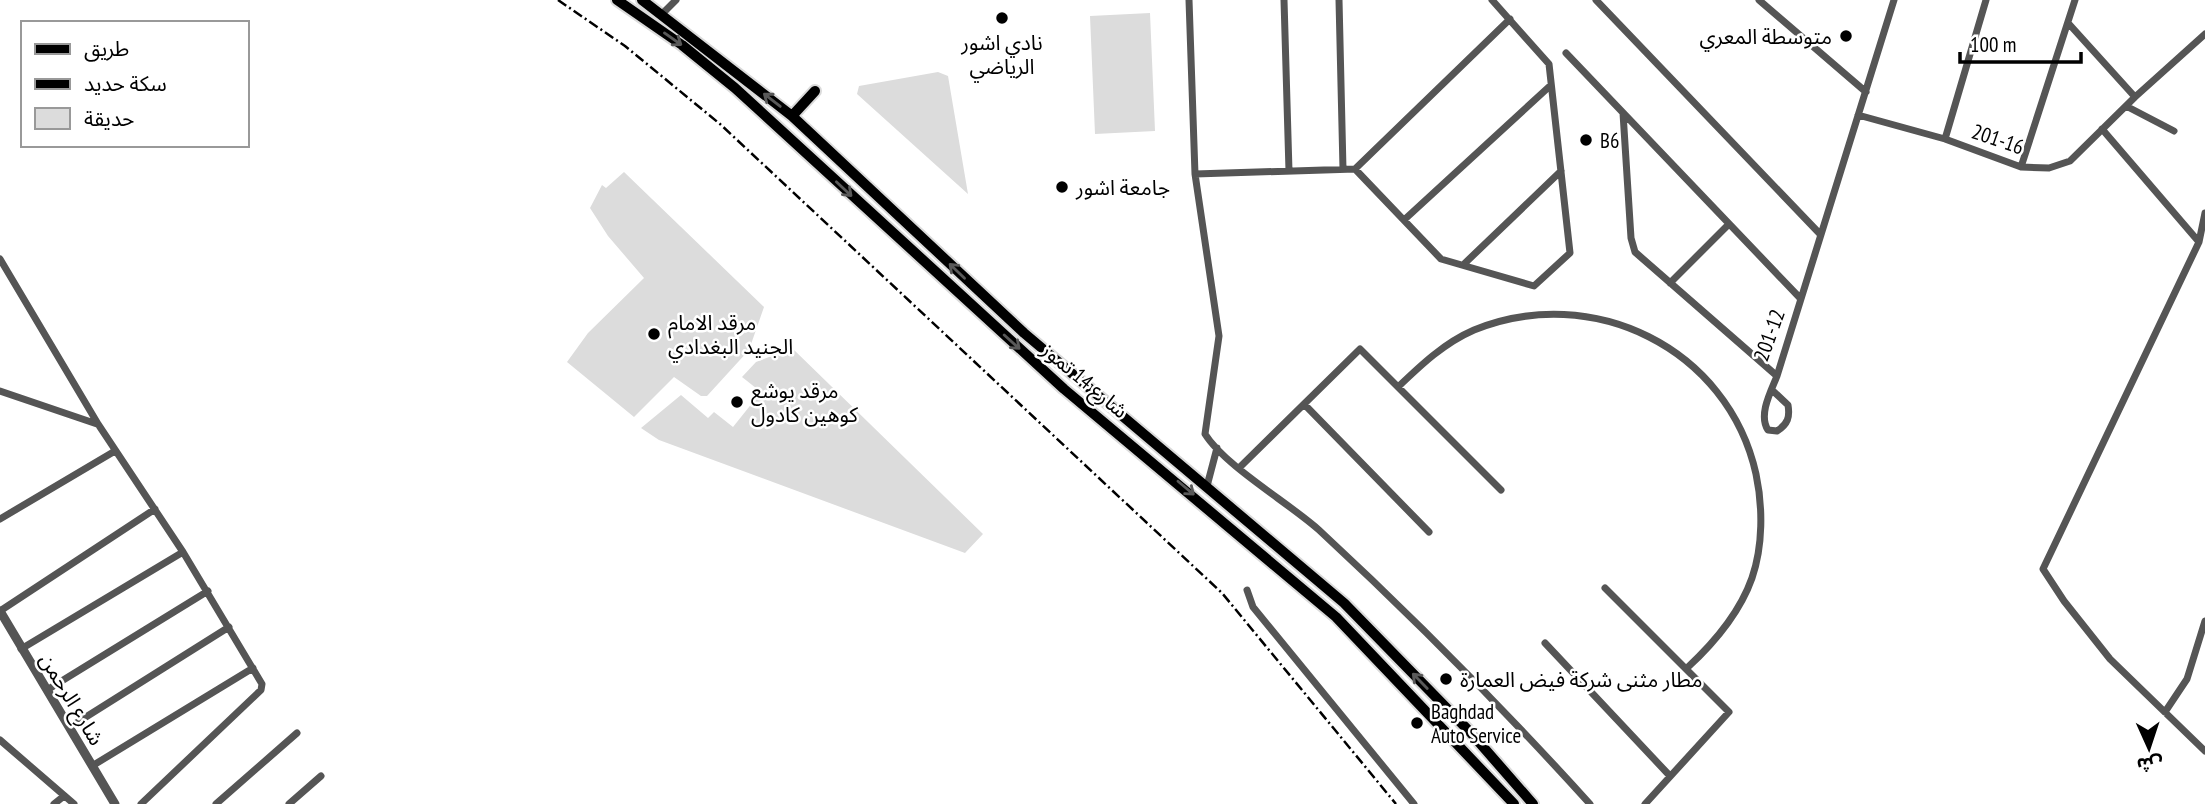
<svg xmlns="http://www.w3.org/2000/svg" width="2205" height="804" viewBox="0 0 2205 804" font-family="'PT Sans Narrow','Noto Sans Arabic',sans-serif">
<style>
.green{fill:#dcdcdc}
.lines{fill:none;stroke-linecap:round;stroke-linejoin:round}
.primary-casing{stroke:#dbdbdb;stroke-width:14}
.minor{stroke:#555;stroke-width:7}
.tertiary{stroke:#555;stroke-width:9}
.primary{stroke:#000;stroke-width:10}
.rail{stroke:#000;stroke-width:2.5;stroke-dasharray:10 3.5 2 3.5;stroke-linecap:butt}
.oneway{stroke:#595959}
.poi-dot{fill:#000;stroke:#fff;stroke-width:2.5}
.labels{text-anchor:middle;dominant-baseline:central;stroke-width:5;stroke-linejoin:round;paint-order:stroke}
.poi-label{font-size:21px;fill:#000;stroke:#fff;text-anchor:start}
.street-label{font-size:21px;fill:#000;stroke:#fff}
</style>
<rect width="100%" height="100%" fill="#fff"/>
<path class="green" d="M1150,13L1155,131L1095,134L1090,16Z
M938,72L948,76L968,194L857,94L859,86Z
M624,172L764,307L749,350L707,396H701L674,377L634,417L567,362L588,333L644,278L608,236L590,208L602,185L606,188Z
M792,348L983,534L965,553L659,440L641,428L681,395L708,418L714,412L733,427L761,392L742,377L756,362Z"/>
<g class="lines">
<g class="primary-casing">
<path id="primary" d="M617,0L682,45L735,88L1064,389L1336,617L1514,804
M642,0L792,116L1024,333L1344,603L1471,733L1533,804
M792,116L815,91"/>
</g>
<path class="minor" d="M1189,0L1195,174L1219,336L1205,434C1225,466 1289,503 1319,530C1414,618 1504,709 1590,804
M1284,0L1289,171
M1339,0L1343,169
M1596,0L1820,234
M1759,0L1866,92
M662,14L676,0
M2069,24L2135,97
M1566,53L1800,298
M2126,106L2174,131
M1623,113L1631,238L1635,252L1777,376L1894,0
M1858,115L1945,139L2021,167L2049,168L2070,161L2135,97L2205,34
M2102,129L2199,242L2043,569L2064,601L2110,659L2205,751
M1945,139L1986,0
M2021,167L2075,0
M1355,169L1441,259L1534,286L1570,253L1549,64L1492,0
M1195,174L1355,169L1510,19
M1404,220L1551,85
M2199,242L2205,213
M0,259L98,424L183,552L262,684L261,690L141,804
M1463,265L1561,171
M1670,283L1729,224
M1398,387C1421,365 1444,343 1474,330C1592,282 1728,348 1756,474C1763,507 1763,546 1752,578C1740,612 1713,644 1687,668
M1772,390L1788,405C1790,417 1788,424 1777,431L1768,430C1758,415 1771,391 1777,376
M0,391L97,424
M1304,404L1429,532
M1240,467L1360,349L1501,490
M1207,486L1217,448
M0,519L115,451
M1605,588L1729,712L1645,804
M1247,590L1253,607L1414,804
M0,611L155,509
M1545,643L1670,776
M21,649L183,552
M47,690L208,591
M2165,712L2187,679L2205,621
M70,727L229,627
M0,740L74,804
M92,766L253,668
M54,804L64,796
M216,804L297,733
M289,804L321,776"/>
<path class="tertiary" d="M0,611L115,804"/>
<use href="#primary" class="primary"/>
<path class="rail" d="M558,0L625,46L720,124L1222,593L1396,804"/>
</g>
<defs><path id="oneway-shaft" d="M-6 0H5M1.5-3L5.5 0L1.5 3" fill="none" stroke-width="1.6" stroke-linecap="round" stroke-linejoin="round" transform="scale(1.75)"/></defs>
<g class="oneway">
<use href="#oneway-shaft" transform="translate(673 39) rotate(35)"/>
<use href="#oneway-shaft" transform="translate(772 100) rotate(-142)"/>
<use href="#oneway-shaft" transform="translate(844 189) rotate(43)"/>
<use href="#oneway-shaft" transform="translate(957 271) rotate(-136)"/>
<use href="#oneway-shaft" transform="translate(1012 342) rotate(42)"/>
<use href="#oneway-shaft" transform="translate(1186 488) rotate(40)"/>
<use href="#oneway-shaft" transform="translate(1420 681) rotate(-134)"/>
</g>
<g class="poi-dot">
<circle cx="1002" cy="18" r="7"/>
<circle cx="1846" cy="36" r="7"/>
<circle cx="1586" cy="140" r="7"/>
<circle cx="1062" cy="187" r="7"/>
<circle cx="654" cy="334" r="7"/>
<circle cx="737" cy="402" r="7"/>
<circle cx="1446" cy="679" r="7"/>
<circle cx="1417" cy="723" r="7"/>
</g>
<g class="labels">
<g class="poi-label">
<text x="1832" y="36" text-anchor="end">متوسطة المعري</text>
<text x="1002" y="42" text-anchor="middle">نادي اشور<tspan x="1002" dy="24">الرياضي</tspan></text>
<text x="1600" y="140">B6</text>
<text x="1076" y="187">جامعة اشور</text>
<text x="668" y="322">مرقد الامام<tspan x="668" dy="24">الجنيد البغدادي</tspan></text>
<text x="751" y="390">مرقد يوشع<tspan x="751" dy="24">كوهين كادول</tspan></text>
<text x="1460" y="679">مطار مثنى شركة فيض العمارة</text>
<text x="1431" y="711">Baghdad<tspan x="1431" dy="24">Auto Service</tspan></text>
</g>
<g class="street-label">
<text transform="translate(1998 139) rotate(19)">201-16</text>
<text transform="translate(1769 335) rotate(-70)">201-12</text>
<text transform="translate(1085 380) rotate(40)">شارع 14 تموز</text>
<text transform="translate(72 699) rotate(59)">شارع الرحمن</text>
</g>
</g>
<rect x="21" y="21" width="228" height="126" fill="#ffffff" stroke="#999999" stroke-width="2"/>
<rect x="35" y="44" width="35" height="10" fill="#000000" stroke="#999999" stroke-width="2"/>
<text x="84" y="56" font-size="21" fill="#000000">طريق</text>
<rect x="35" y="79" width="35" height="10" fill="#000000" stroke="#999999" stroke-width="2"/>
<text x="84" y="91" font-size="21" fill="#000000">سكة حديد</text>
<rect x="35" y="108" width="35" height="21" fill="#dcdcdc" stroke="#999999" stroke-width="2"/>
<text x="84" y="126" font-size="21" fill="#000000">حديقة</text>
<g transform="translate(2149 748) rotate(177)" stroke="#ffffff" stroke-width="5" paint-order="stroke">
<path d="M0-5L12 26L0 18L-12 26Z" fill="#000000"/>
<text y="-10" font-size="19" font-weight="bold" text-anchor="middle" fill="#000000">ش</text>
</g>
<path d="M1960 52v10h121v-10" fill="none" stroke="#000000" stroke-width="3.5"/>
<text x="1970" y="52" font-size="21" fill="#000000" stroke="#ffffff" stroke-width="5" paint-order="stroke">100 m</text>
</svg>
